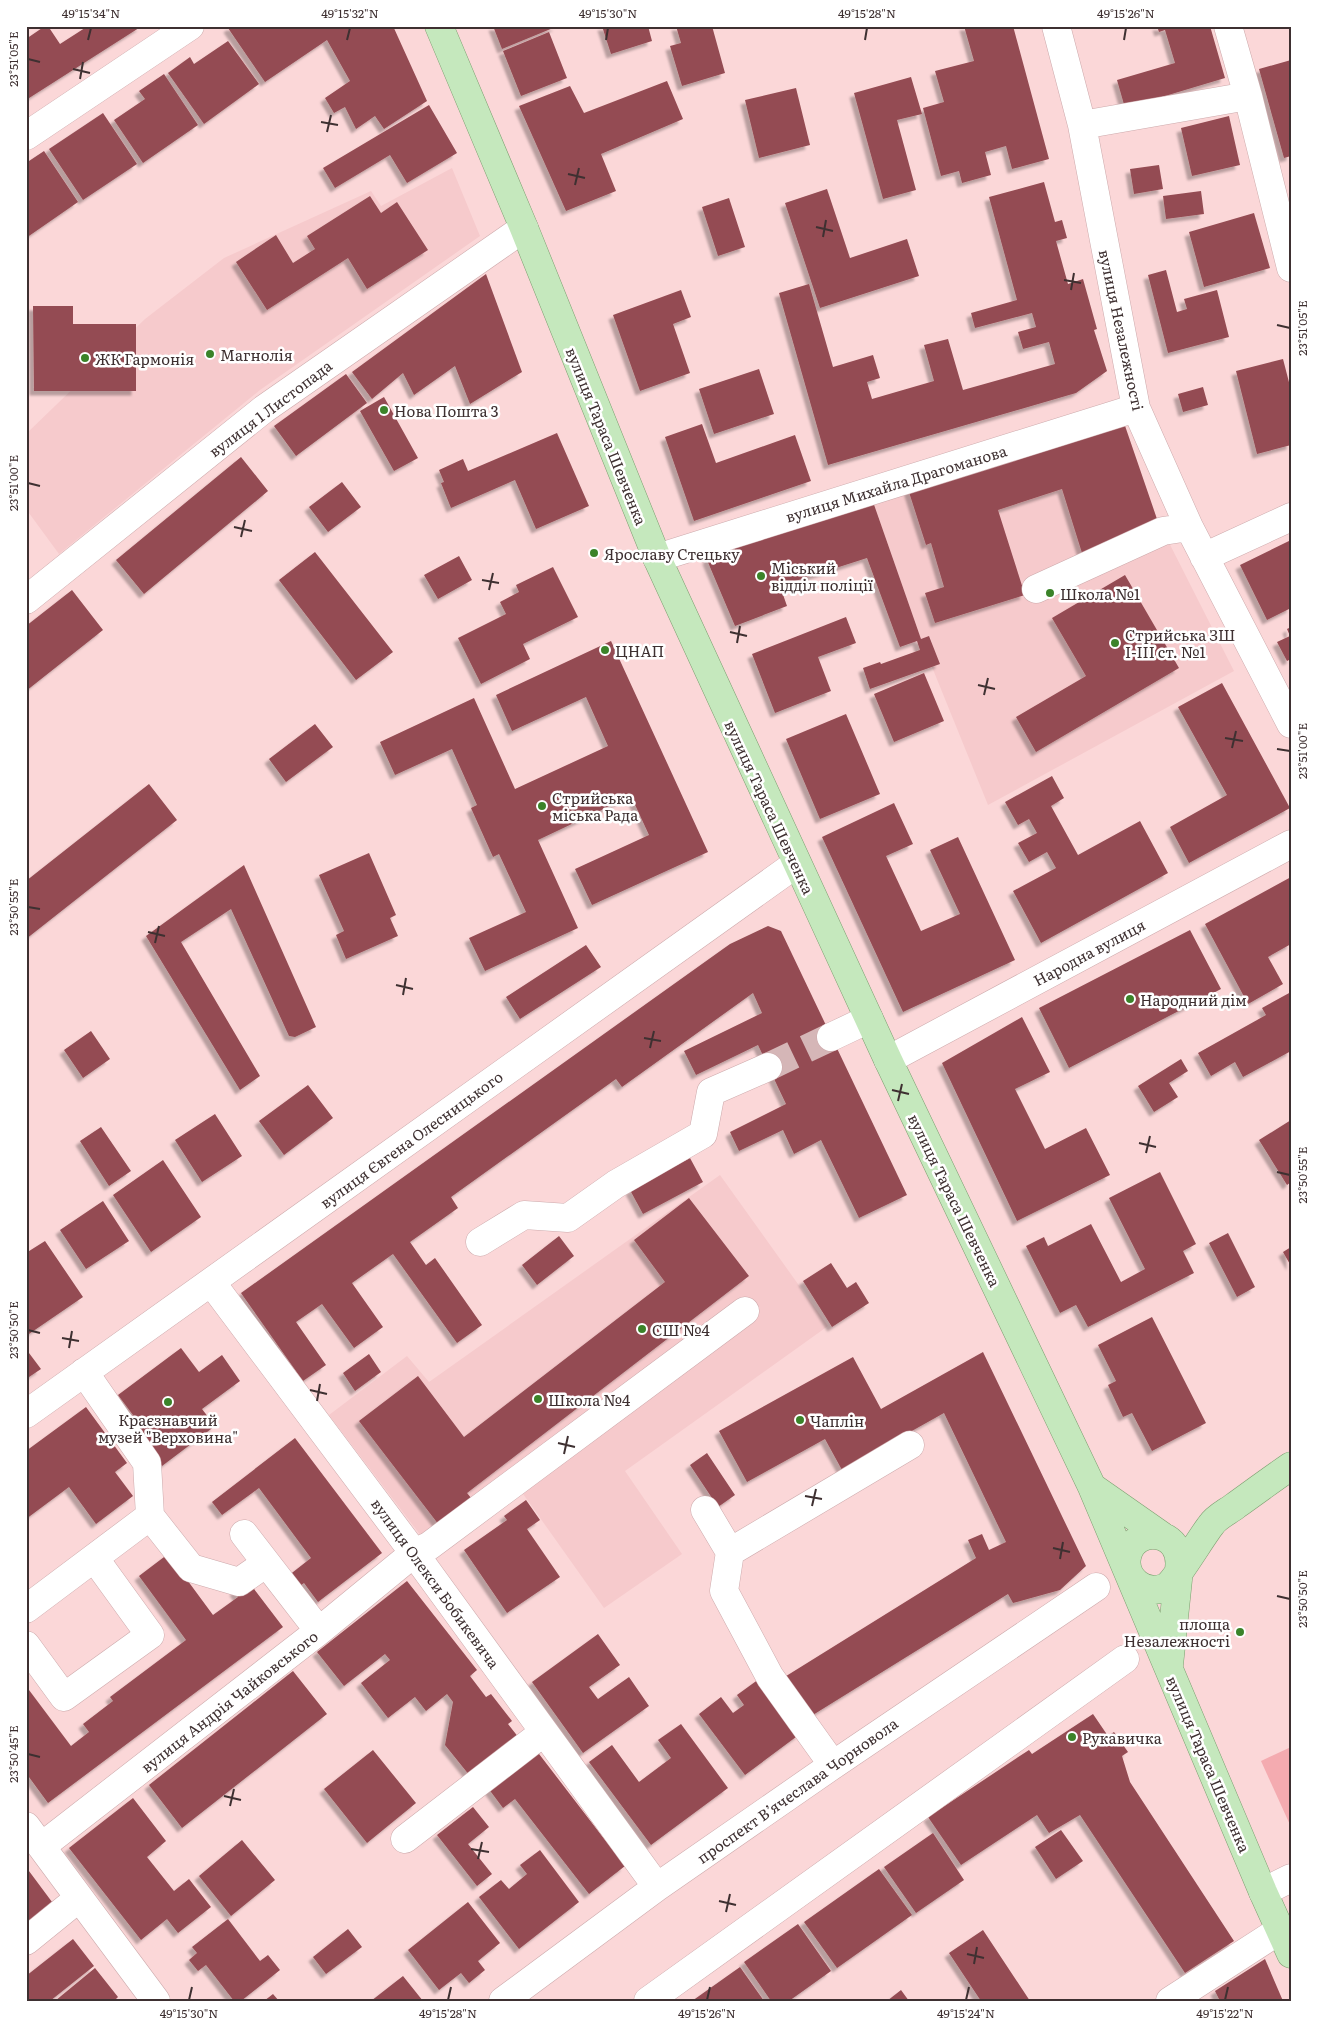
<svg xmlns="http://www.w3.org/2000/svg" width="1317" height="2027" viewBox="0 0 1317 2027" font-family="Literata,serif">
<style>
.built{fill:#f6cacc}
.green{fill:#f4abb0}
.building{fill:#944b52;filter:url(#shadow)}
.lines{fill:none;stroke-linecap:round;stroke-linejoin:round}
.minor-tunnel{stroke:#d5b6b7;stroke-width:28;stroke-dasharray:28 14;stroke-linecap:butt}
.minor-casing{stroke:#cdaaac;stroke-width:29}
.major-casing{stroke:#7c9e6f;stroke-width:29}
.minor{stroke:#fff;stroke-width:28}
.major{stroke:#c5e8bd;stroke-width:28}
.ticks{fill:none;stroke:#3e3031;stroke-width:2}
.poi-dot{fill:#3b8329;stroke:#fff;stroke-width:2}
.labels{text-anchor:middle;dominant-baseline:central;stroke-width:5;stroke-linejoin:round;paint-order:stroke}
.street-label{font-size:15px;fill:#3e3031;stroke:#fff}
.poi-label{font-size:15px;fill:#3e3031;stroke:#fff;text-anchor:start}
.neatline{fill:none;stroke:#3e3031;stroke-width:2}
.ticks-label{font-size:12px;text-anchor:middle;fill:#3e3031}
</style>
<defs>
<filter id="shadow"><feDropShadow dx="-4.5" dy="4.5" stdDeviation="1" flood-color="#0004"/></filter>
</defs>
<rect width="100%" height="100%" fill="#fbd7d8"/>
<path class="built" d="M452,168L480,236L260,390L59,554L26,509V434L145,319L224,258L371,191L381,206Z
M1123,420L1157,519L1234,671L988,805L932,667L939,664L930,637L921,639L871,496Z
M720,1175L828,1326L625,1471L682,1554L604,1608L521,1491L434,1553L329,1415L407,1356L429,1382Z"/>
<path class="green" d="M1291,1747V1827L1261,1761Z"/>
<path class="building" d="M45,26H48L60,44L88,26H142L26,100V39Z
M231,26H393L427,101L384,129L375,116L356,129L345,107L334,113L325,98L350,81L327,40L265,82L228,28Z
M493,26H558L502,49Z
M602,26H648L652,41L611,54Z
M676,26H712L725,73L682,86L670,46L681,43Z
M964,26H1013L1049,159L1012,169L1006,146L985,152L991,175L962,183L959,171L941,176L923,108L944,102L935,71L974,61Z
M1157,26H1210L1225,78L1125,108L1117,80L1175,63L1165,30L1159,32Z
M549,32L567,78L521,96L503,51Z
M228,41L259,84L204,124L168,73L190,57L194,64Z
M1291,60V156L1284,158L1259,69Z
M164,74L198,125L143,163L114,120L145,99L139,91Z
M911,77L922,114L897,120L916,190L883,199L854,93Z
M667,81L683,119L601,154L616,191L566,211L519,106L570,86L584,113Z
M796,88L810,145L759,158L745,100Z
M429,105L457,153L407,183L390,155L335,188L323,168Z
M103,113L137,164L83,200L49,149Z
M1229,116L1240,165L1192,176L1181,128Z
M44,151L78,202L26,238V163Z
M1159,165L1163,189L1134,194L1130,169Z
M1044,182L1055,222L1062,220L1067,238L1056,241L1068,284L1083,279L1097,329L1094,330L1107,371L1076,393L828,465L779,293L809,284L833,367L873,355L880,378L867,382L872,399L934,381L924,345L948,339L963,390L1055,364L1049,342L1023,349L1018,332L1036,327L1032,313L975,328L971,313L1017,300L989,197Z
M827,189L850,258L907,239L919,276L820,308L785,203Z
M1201,191L1204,214L1166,219L1163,196Z
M370,196L381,213L397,202L428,250L367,289L348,258L267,310L236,262L276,235L293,263L315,249L307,236Z
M729,198L745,247L718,256L702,207Z
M1254,213L1270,268L1204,287L1189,232Z
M1166,270L1177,312L1187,309L1184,299L1217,290L1229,337L1168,353L1148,275Z
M486,274L522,372L470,404L455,366L414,395L403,373L372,399L352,372Z
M681,290L691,317L673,324L690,373L640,391L613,315Z
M33,306H73V324H136V391H34Z
M1283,359L1291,390V445L1257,454L1236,371Z
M759,369L774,414L714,434L699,389Z
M346,374L367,403L296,456L274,426Z
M1203,387L1208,405L1183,412L1178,394Z
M384,397L418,458L394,471L360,411Z
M1123,420L1157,519L1082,553L1062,489L998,510L1025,595L935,623L925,593L944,587L931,543L926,545L908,489Z
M702,424L716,463L795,435L811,481L694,521L665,437Z
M557,433L589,506L536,529L515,480L451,508L441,483L444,482L439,470L463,459L468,471Z
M241,457L268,491L144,594L116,560Z
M342,482L361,507L328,532L309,507Z
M871,496L921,639L929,636L940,664L870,689L863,668L880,662L881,664L920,650L917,641L900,647L867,558L780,586L787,606L735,626L707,560L715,547Z
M1291,540V608L1267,620L1240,565Z
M315,552L393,652L356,680L279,580Z
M459,556L472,580L438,599L424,575Z
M553,567L578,617L523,644L530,659L481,684L458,638L506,614L500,602L519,592L516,585Z
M1125,575L1179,668L1036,752L1016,717L1086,676L1052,618Z
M72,590L103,630L26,691V626Z
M846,617L856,643L818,657L831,691L775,713L752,654Z
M1291,627V659L1287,661L1277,642L1290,636L1287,629Z
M611,641L708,852L592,905L575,869L649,835L631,796L538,840L578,928L485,971L469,938L526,912L499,854L493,857L471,808L477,805L452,749L395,775L380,742L474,698L515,789L608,746L586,697L512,731L496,695Z
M924,673L944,721L894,742L874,694Z
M1222,683L1290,808L1189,863L1170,827L1227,795L1178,707Z
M846,714L880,794L820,819L786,739Z
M315,724L333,747L286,782L269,759Z
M1052,776L1064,798L1051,806L1078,855L1140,821L1168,873L1041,943L1013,891L1056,868L1047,852L1029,862L1018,843L1037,833L1029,819L1018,825L1005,802Z
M149,784L177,820L26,939V881Z
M894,803L913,844L886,856L921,931L960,914L930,850L958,837L1015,960L903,1012L822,837Z
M369,853L396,915L390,918L398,936L346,959L336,935L344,931L319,875Z
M244,865L316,1027L295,1037L289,1036L231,909L181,942L260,1076L240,1090L146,936Z
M1291,877V944L1268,957L1283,984L1248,1004L1205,924Z
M768,926L781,931L907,1195L859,1218L821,1140L794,1154L783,1130L739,1151L730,1132L786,1104L758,1045L696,1075L684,1051L762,1013L753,993L622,1087L616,1079L451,1197L458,1208L410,1242L426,1265L435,1258L482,1325L457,1343L393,1254L352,1283L383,1327L354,1348L322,1304L296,1322L326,1365L303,1381L241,1293L730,944Z
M1190,930L1221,989L1069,1068L1039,1008Z
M586,945L601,967L520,1019L506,997Z
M1291,992V1051L1243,1077L1235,1062L1211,1076L1198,1053L1266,1015L1262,1008Z
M1022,1017L1050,1072L1015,1089L1045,1149L1086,1128L1110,1175L1017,1221L942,1063Z
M91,1031L110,1059L83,1078L64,1050Z
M1181,1059L1188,1071L1169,1083L1178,1097L1154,1112L1138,1086Z
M308,1085L333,1118L284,1155L259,1121Z
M215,1114L242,1156L202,1182L175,1140Z
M1291,1120V1182L1287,1185L1259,1140Z
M101,1127L131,1171L109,1186L80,1141Z
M690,1158L703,1182L643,1214L630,1190Z
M163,1160L201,1217L151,1252L113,1195Z
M1160,1172L1196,1244L1183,1251L1194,1273L1088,1327L1076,1305L1060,1313L1026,1246L1044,1237L1048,1246L1091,1224L1121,1282L1145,1269L1109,1198Z
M689,1198L749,1276L467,1493L472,1499L439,1525L359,1421L418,1376L464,1437L665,1282L634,1240Z
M103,1201L129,1241L86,1269L60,1230Z
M1228,1233L1255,1287L1237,1297L1209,1243Z
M559,1236L574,1256L537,1285L522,1265Z
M45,1241L83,1297L26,1336V1253Z
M1291,1247V1266L1283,1252Z
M831,1263L847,1288L856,1282L869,1303L832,1327L803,1281Z
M1152,1317L1206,1423L1152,1451L1132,1413L1123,1417L1108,1385L1116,1381L1098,1345Z
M181,1348L199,1372L222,1355L240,1381L202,1409L215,1426L162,1466L127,1419L133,1415L118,1395Z
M26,1349L41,1369L26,1379Z
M983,1352L1086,1566L1060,1590L1013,1603L1008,1594L808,1718L783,1678L976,1558L968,1540L982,1534L989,1550L1006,1542L944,1413L842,1470L825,1439L747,1482L719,1431L853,1357L881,1409Z
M369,1354L381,1372L355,1391L343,1373Z
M86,1407L127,1463L115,1472L133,1496L96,1524L69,1487L26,1519V1451Z
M295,1438L382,1553L318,1602L304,1583L297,1588L288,1576L311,1558L259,1488L222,1515L212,1502Z
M707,1453L735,1495L718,1507L690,1465Z
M526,1500L540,1520L527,1529L560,1577L507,1613L464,1550L507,1520L504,1516Z
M168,1554L213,1615L238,1597L234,1591L248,1581L283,1627L48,1803L26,1773V1686L71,1746L89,1732L83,1724L113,1701L110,1697L186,1640L139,1576Z
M407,1581L477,1670L470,1676L486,1697L491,1694L512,1721L508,1724L519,1738L470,1776L445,1745L453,1702L447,1694L426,1711L415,1697L388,1718L361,1683L390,1660L385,1654L344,1686L317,1652Z
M598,1634L620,1665L589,1687L598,1699L629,1677L649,1706L583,1753L532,1682Z
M293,1671L327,1714L182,1828L149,1785Z
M759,1679L800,1734L745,1775L699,1714L721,1697L733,1713L744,1705L737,1695Z
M1093,1714L1108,1736L1114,1732L1128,1752L1122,1756L1130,1782L1234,1941L1185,1973L1080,1815L1049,1833L1037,1815L961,1865L928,1817L1029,1750L1032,1754Z
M681,1724L728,1788L651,1845L589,1762L612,1745L639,1782L671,1758L658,1740Z
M373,1750L416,1803L367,1843L324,1789Z
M536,1750L625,1866L589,1894L515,1799L503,1808L488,1788Z
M133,1798L166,1841L147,1857L174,1891L189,1879L211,1907L178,1933L167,1919L141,1940L69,1848Z
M473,1807L489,1827L468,1844L492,1874L477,1886L437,1835Z
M1061,1830L1083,1861L1056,1879L1035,1847Z
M933,1833L964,1880L916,1913L884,1867Z
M242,1840L275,1880L231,1916L199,1876Z
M540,1850L579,1902L519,1949L479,1897L501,1880L509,1889L527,1874L520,1865Z
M26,1867L55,1906L26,1927Z
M879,1869L912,1915L837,1968L804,1922Z
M468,1902L500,1943L478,1961L485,1970L469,1983L461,1973L439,1990L408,1950Z
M228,1919L260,1961L268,1955L280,1970L241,2001H234L206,1965L198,1971L189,1960L197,1953L192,1947Z
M798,1924L831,1971L789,2001H771L744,1962Z
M348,1929L362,1947L326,1974L313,1957Z
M983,1930L1030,2001H981L949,1953Z
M73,1939L94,1966L50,2001H26V1976Z
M1265,1959L1283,2001H1220L1215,1991Z
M740,1967L764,2001H692Z
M95,1968L118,1997L114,2001H55Z
M403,1976L423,2001H371Z
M901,1990L909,2001H887Z
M273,1994L279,2001H264Z"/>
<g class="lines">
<path class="minor-tunnel" d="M768,1067L831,1037"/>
<g class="minor-casing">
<path id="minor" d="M1056,26L1082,125L1136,408L1189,527L1291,724
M1228,26L1248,96L1291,268
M1082,125L1248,96
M26,136L190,26
M1204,557L1291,517
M657,558L1136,408
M1036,589L1163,531L1189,527
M26,600L264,409L524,228
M831,1037L869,1019
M888,1060L1291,844
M480,1242L524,1215L568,1218L616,1184L703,1134L711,1092L768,1067
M211,1282L414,1553L657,1887
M26,1414L796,864
M705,1510L730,1552L724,1591L770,1677L833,1765
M150,1516L191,1568L239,1582L265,1564
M244,1534L319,1631
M730,1552L910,1445
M26,1609L150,1516L147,1463L84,1372
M26,1645L64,1697L150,1635L95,1559
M26,1826L156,2001
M405,1839L544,1732
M42,1846L319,1631L414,1553L429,1546L745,1311
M1263,1892L1291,1878
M26,1941L79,1898
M503,2001L657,1887L833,1765L1096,1587
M648,2001L1125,1659
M1170,2001L1280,1930"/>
</g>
<g class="major-casing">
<path id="major" d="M439,26L524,228L657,558L888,1060L1092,1487L1263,1892L1291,1954
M1092,1487L1162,1536
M1169,1665L1179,1570C1185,1528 1133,1524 1127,1557C1123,1578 1145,1597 1166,1587C1175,1582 1202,1536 1211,1525C1216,1517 1227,1512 1235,1506C1253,1493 1272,1479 1291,1466"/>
</g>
<use href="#minor" class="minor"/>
<use href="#major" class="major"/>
</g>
<path class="ticks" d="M88,40L91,28M347,40L350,28M606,40L608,28M865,40L867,28M1124,40L1126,28M28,59L40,62M73,69L90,73M80,79L83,62M321,122L338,125M327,132L331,115M568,174L585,178M575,185L579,168M816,227L833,231M823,237L826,220M1064,280L1081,283M1071,290L1074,273M1277,325L1290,328M28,483L40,486M234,527L252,531M241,537L245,520M482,580L499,583M489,590L493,573M730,632L747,636M737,643L740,626M978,685L995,689M984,695L988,678M1225,738L1243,741M1232,748L1236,731M1277,749L1290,751M28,907L40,909M148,932L165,936M155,943L159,926M396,985L413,989M403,995L406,978M644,1038L661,1041M650,1048L654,1031M892,1090L909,1094M898,1101L902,1084M1139,1143L1156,1147M1146,1153L1150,1136M1277,1172L1290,1175M28,1330L40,1333M62,1338L79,1341M69,1348L72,1331M310,1390L327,1394M317,1401L320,1384M558,1443L575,1447M564,1454L568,1436M805,1496L822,1499M812,1506L816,1489M1053,1548L1070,1552M1060,1559L1063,1542M1277,1596L1290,1599M28,1754L40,1757M224,1796L241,1800M230,1806L234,1789M471,1849L489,1852M478,1859L482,1842M719,1901L736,1905M726,1912L730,1894M967,1954L984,1958M974,1964L977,1947M189,2000L192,1987M448,2000L451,1987M707,2000L710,1987M966,2000L969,1987M1225,2000L1228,1987"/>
<g class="poi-dot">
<circle cx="210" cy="354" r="5"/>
<circle cx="85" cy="358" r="5"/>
<circle cx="384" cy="410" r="5"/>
<circle cx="594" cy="553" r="5"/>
<circle cx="761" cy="576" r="5"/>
<circle cx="1050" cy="593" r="5"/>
<circle cx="1115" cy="643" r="5"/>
<circle cx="605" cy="650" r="5"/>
<circle cx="542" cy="806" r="5"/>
<circle cx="1130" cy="999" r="5"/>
<circle cx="642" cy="1329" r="5"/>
<circle cx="538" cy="1399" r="5"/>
<circle cx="168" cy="1402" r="5"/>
<circle cx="800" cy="1420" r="5"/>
<circle cx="1240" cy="1632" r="5"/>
<circle cx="1072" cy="1737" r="5"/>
</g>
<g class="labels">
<g class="street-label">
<text transform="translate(1122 330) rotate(78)">вулиця Незалежності</text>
<text transform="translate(270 408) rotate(-37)">вулиця 1 Листопада</text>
<text transform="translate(607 436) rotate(68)">вулиця Тараса Шевченка</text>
<text transform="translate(896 483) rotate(-17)">вулиця Михайла Драгоманова</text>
<text transform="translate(770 807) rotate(65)">вулиця Тараса Шевченка</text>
<text transform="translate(1089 952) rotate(-28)">Народна вулиця</text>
<text transform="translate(411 1139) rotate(-36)">вулиця Євгена Олесницького</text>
<text transform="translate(955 1200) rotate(64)">вулиця Тараса Шевченка</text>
<text transform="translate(436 1583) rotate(54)">вулиця Олекси Бобикевича</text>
<text transform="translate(229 1701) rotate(-38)">вулиця Андрія Чайковського</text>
<text transform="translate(1209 1764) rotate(67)">вулиця Тараса Шевченка</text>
<text transform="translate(797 1790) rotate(-35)">проспект Вʼячеслава Чорновола</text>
</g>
<g class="poi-label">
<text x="220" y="354">Магнолія</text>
<text x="95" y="358">ЖК Гармонія</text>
<text x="394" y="410">Нова Пошта 3</text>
<text x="604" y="553">Ярославу Стецьку</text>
<text x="771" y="567">Міський<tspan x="771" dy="17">відділ поліції</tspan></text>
<text x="1060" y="593">Школа №1</text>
<text x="1125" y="634">Стрийська ЗШ<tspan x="1125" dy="17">І-ІІІ ст. №1</tspan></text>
<text x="615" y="650">ЦНАП</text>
<text x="552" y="797">Стрийська<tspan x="552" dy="17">міська Рада</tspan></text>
<text x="1140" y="999">Народний дім</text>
<text x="652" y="1329">СШ №4</text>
<text x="548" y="1399">Школа №4</text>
<text x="168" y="1419" text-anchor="middle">Краєзнавчий<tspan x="168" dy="17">музей "Верховина"</tspan></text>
<text x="810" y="1420">Чаплін</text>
<text x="1230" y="1623" text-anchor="end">площа<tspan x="1230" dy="17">Незалежності</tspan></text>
<text x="1082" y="1737">Рукавичка</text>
</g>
</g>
<rect width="1317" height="2027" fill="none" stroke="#ffffff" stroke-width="55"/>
<rect x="28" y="28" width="1262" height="1972" class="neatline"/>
<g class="ticks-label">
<text x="91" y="18">49°15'34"N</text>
<text x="350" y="18">49°15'32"N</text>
<text x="608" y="18">49°15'30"N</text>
<text x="867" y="18">49°15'28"N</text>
<text x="1126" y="18">49°15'26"N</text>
<text transform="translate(14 59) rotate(-90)" y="4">23°51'05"E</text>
<text transform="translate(1303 328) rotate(-90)" y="4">23°51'05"E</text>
<text transform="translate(14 483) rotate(-90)" y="4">23°51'00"E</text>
<text transform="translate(1303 751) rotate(-90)" y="4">23°51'00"E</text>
<text transform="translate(14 907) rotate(-90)" y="4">23°50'55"E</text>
<text transform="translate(1303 1175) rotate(-90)" y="4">23°50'55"E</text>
<text transform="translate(14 1330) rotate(-90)" y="4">23°50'50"E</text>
<text transform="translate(1303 1599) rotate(-90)" y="4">23°50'50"E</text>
<text transform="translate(14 1754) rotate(-90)" y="4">23°50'45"E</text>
<text x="189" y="2018">49°15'30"N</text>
<text x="448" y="2018">49°15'28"N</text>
<text x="707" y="2018">49°15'26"N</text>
<text x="966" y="2018">49°15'24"N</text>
<text x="1225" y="2018">49°15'22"N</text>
</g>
</svg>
